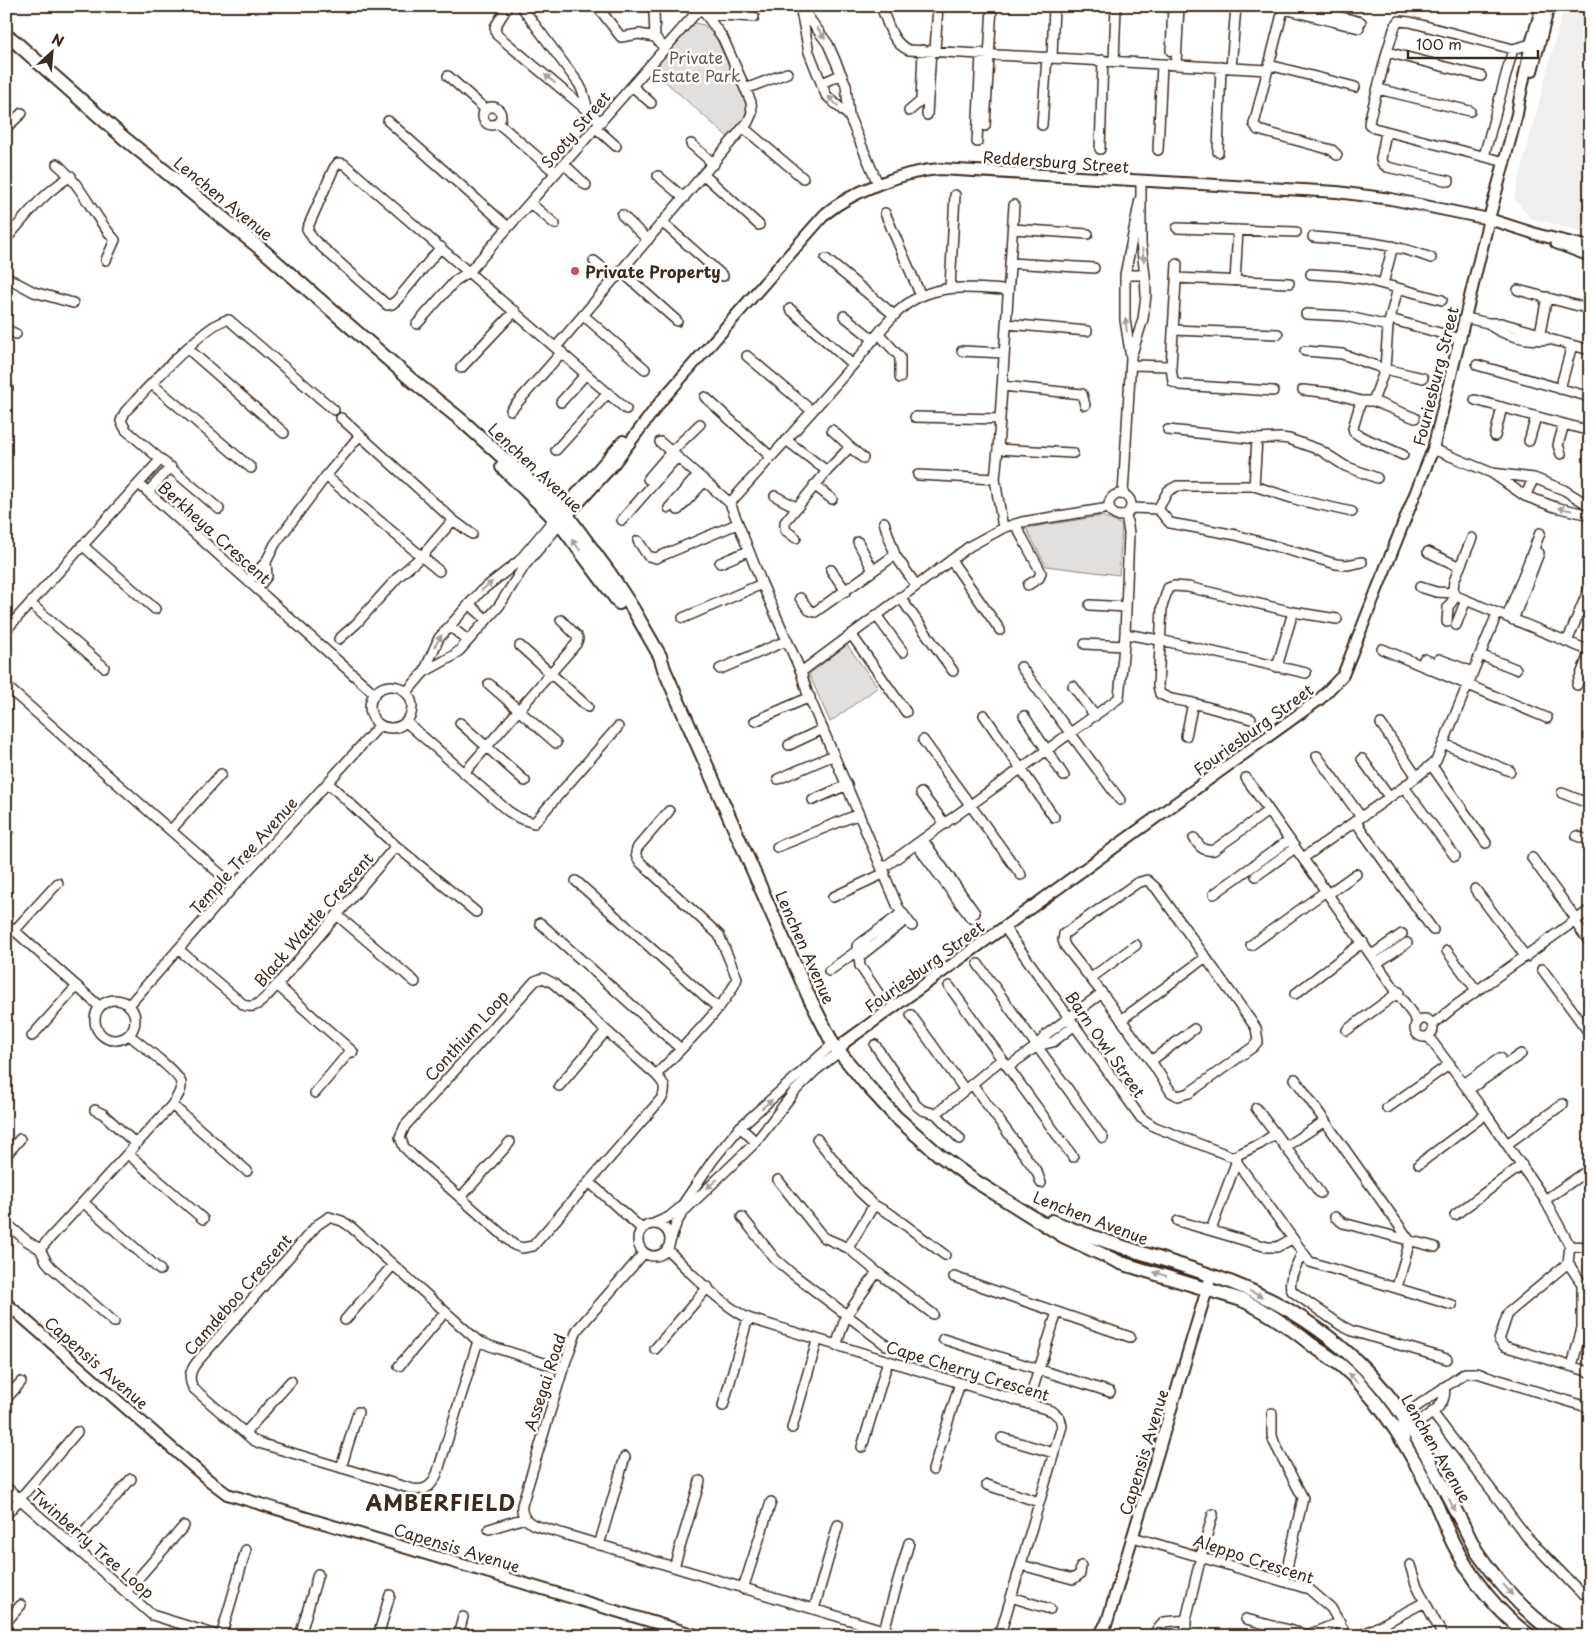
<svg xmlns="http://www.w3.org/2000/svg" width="1596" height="1642" viewBox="0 0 1596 1642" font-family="'Playpen Sans',sans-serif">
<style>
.built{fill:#f1efee}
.green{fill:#e2e0de;stroke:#8e857e}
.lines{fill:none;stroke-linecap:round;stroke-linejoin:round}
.minor-casing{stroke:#3b2a1e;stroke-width:12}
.tertiary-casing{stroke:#3b2a1e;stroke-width:14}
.secondary-casing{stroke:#3b2a1e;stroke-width:16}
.minor{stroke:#fff;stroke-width:9}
.tertiary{stroke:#fff;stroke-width:10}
.secondary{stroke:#fff;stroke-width:12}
.oneway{fill:#a79f9a}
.poi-dot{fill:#d1495b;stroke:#fff;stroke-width:2}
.labels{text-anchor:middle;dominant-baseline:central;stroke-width:5;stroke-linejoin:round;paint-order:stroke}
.park-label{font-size:16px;fill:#65584e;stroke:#fff}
.street-label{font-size:16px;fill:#3b2a1e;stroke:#fff}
.poi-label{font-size:16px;font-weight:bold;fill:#3b2a1e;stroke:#fff;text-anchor:start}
.district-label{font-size:21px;font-weight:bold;letter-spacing:1px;fill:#3b2a1e;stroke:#fff}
</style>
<rect width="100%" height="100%" fill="#fff"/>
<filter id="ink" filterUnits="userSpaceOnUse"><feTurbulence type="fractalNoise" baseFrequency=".02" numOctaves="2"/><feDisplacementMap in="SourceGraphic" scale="10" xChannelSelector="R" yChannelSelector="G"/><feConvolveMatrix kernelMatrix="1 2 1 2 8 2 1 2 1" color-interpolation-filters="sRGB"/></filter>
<g filter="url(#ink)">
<path class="built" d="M1564,6H1590V233L1530,218L1514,198Z"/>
<path class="green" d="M695,23L704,25L716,38L745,100C750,117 740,126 729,138L651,69L690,25Z
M1102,516L1122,525L1119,575L1046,566L1026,528Z
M847,645L878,687L830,722L809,674Z"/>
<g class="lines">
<g class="minor-casing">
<path id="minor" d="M508,6L495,27L497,35L601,122
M521,6L579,84L583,92L588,110
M597,6L621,37L639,34L655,37
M651,6L654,13L655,37L665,49
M800,6L828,44L846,85L849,116L878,184
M881,6C887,21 892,44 909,50L1268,70
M1284,6L1254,124L1258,130L1332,150L1337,155
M1298,6L1361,22
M1284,9L1359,28
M801,11L809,52L826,95L849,116
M705,14L754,17
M935,50L938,6
M1171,51L1173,6
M1387,52L1481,76
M1052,57L1054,6
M1114,61L1116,6
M1176,64L1179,6
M1269,65L1355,87
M1231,68L1236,6
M448,76L485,109
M822,83L840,75
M632,86L651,103
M745,89L787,73
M1378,89L1470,111
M483 116a9 9 0 1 1 18 0a9 9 0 1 1-18 0Z
M909,111L921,101L923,50
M927,115L931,50
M388,121L508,227
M498,123L556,173
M1042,125L1047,57
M985,126L992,6
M6,128L22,113
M596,128L616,146
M744,128L803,178
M1386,132L1381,159L1382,163L1387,167L1449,181
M977,142L981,53
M691,144L714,164
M1100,149L1103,60
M1158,150L1162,64
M1218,152L1221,67
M1484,156L1513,49
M1505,162L1374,128L1369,124L1370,118L1387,52L1395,26L1399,21L1410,22L1513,49L1531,44
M57,164C83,186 93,216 115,240L106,260
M564,164L586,185
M704,175L759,225
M658,176L684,198
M530,203L555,224
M885,213L921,296
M622,215L648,240
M663,223L723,276
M1177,228L1296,232
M1013,229L1088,234
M1313,237C1353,240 1393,243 1431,258
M6,239C28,214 42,194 71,176
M441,247L397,300L392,304L387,305L313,239L307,229L334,168L338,163L344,164L626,409
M826,259L894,315
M594,261L616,278
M1010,263L1094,268
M1177,264L1171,366L1173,382L1180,385L1273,391
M621,271L677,321
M1311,274L1342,276L1364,279L1442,300
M1125,275H1145
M6,277L34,292L73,303
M1176,278L1289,283
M1235,281L1238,230
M1383,284L1393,246
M950,288L955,195
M1398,288L1388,326L1385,369L1373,401H1361L1353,428L1354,432L1360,436L1403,455
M1518,290L1590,309
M790,309L853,365
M1306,314L1345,316L1388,326
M583,315L645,369
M844,316L874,340
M1466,318L1488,323H1501L1540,334L1549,339L1590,350
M1390,319L1461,339
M1488,323C1500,336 1532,342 1549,339
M417,324L455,281L470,271L702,6
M1006,324L1087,331
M6,329L16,334
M1173,330L1278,334
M879,334L900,357V378
M1539,338L1547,297
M556,347L748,122L752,113L751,102L723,38L701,8
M187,348L284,433
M962,351L1004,353
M1305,351L1342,354L1385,369L1423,378
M1132,354L1143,319L1146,295L1145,275L1141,243V182
M747,356L812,411
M1131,365L1171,366
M1477,365L1590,397
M461,368L515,311
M6,383L8,388L6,392
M152,384L251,468
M1002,386L1082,394L1085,405
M1560,389L1572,345
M1303,390L1332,393L1361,401
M705,397L771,457
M1475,400L1590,431
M1373,401L1415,418
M561,402L586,374
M511,410L562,352
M915,417L1000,419
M341,418L453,520L472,534
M832,430L850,447
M1168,430L1257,439L1280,438L1289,439L1320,450L1345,466L1377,478
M1495,436L1502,407
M786,440L827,471L785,522V530L796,538
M1529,441L1536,417
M660,442L730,503L762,584L801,672L807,692L898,907L912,926
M998,449L1073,453
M1433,449L1492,473L1525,496L1555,507L1590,515
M556,450L608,393
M1561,454L1558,445L1564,424
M827,471L850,447L863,458
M1492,473L1534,478L1564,490L1590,506
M918,475L995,479
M326,476L439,571
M648,479L672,451L700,424
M139,484L375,694
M814,485L832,499
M1254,486L1257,439
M148,492L171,467
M1109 505a11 11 0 1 1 22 0a11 11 0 1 1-22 0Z
M1123,494L1131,358L1125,320V275L1140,199
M775,496L796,507
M1525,496L1534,478
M730,503C770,458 811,413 851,367C871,345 892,309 919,297C948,283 977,289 1008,290
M669,508L698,475
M1131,508L1158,509L1168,491L1177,486H1254L1298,500L1352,512
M219,509L126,430L121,421L125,412C140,396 211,317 229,320L334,410
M1158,509L1170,523L1236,535L1336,564L1347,565L1362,562
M678,510L705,481
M622,520L677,457
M884,522L895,555L916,585
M1015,524L1041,572L1039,578L1028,585
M1003,528L995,479L998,449L1014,205
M1472,538L1454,581L1453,589L1456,596L1590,651
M638,541L648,556L656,558L737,524
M858,542L873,570
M82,545L155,609
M1428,552L1460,567
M951,560L1000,630
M720,563L748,551
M831,570L846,591
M248,581L266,562
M1420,587L1436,592L1454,593
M257,589L267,576L266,562L275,544L326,476L360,435
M900,597L953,671
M800,598L809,610L815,612L895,555
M31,604L104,667
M469,604L486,619
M1090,605L1126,607
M876,615L903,652
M1507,617L1540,533
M683,618L762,584
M1513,620L1539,553
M1447,622L1448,607L1456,596
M1456,625L1466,600
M450,626L467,640
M6,630L161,459
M851,634L906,712
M1125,634L1160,640L1306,673
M339,639L356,624L399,576L422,556L453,520
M1567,642L1590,586
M1085,644L1124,646
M520,646L588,707
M1382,649L1547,718
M1480,655L1516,669
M1424,659L1471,678
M1439,659L1473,672
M1021,667L1120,800
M1277,667L1293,612
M720,669L786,641
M424,672L439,638L481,591L519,561L555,518
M801,672L970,546L1003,528L1022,522L1109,508
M489,684L556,743
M1577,685L1590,651
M6,686L234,886
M1073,686L1095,716
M370 707a21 21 0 1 1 42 0a21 21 0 1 1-42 0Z
M406,693L424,672L453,656L460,650L499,606L525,565L560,524
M984,715L1054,817
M1024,716L1064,776
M1251,719L1193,703L1171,699L1160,694L1158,686L1162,607L1168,588L1174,586L1188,587L1293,612L1337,619
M755,721L810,697
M406,722L508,811L519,818L534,823L618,727
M460,723L525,781
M1381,724L1417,777
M1186,736L1193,703
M1589,736H1590
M923,740L1021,875
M1444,744L1510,771
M789,745L823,729
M1317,756L1361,817
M1362,759L1389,797
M1432,766L1486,843
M465,772L576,644L578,639L577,636L561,620
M1246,778L1418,1022
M778,779L834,755
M328,783L396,846L476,912
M1404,787L1455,856
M921,793L945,824
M1562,793L1590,804
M813,800L847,785
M1355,821L1433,930
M171,830L221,774
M6,834L8,832
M1577,836L1590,841
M1194,838C1199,846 1203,852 1214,850L1268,811
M923,840L975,913
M916,844L971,918
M777,847L859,814
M1303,858L1404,787L1436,761L1497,614
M1532,858L1577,920
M883,868L1119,698L1125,634L1129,533L1126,515
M1256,876L1295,848
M576,881L718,1008
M1475,889L1526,957
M1214,894L1289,840
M1328,894L1356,874
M833,897L885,873
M337,915L415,982
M1575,922L1590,943
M6,923L100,1007
M540,923L681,1049
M1004,927L1141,1118L1155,1127L1233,1157L1310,1262L1452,1305
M14,931L58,883
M1251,945L1326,891
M857,946L902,913
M178,949L244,1005C258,1011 268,994 277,985L396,846
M1447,951L1477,991
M1372,955L1402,934
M1377,963L1407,943
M978,964L1103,1138
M1542,969L1590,1034
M829,971L865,945
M543,978L553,983L656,1075C664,1083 667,1088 662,1098L533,1246L522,1248L514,1245L412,1155L404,1147L400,1137L405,1126L535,981Z
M1091,978L1136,945
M277,985L353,1052
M949,986L1073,1157
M1295,994L1363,942
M881,997L860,966L859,957L906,920
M95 1020a20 20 0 1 1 40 0a20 20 0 1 1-40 0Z
M129,1005L234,886L380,725
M911,1015L965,1090
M1415 1028a9 9 0 1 1 18 0a9 9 0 1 1-18 0Z
M1121,1020L1206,957
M1432,1025L1454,1007L1590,910
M1347,1030L1399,992
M32,1036L77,986
M1428,1036L1486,1114L1545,1200L1570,1246L1568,1263L1582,1284H1590
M875,1045L916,1105L922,1110L936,1114L1002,1059
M1037,1046L1053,1042L1075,1025
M1151,1061L1194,1029
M1008,1067L1037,1046L1047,1034L1102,993L1151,1061L1171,1092L1178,1096L1189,1093L1253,1047L1258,1041L1256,1028L1156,888L1147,880L1137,883L1064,934L1063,940L1065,946L1102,993
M656,1075C675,1055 731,1001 737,978L719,935L641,863C636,857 634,853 638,847L669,811
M1295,1079L1410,1241L1397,1287
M972,1084L1037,1172L1041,1183
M1464,1084L1500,1058
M559,1086L606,1031
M1468,1090L1521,1054
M315,1093L351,1050
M172,1105L247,1171
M1256,1108L1320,1193
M1387,1108L1450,1064
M95,1110L103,1114L136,1144
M936,1114L960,1139
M740,1127L756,1142
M817,1139L859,1191L874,1205
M1507,1144L1563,1104
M1285,1147L1325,1121
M128,1154L203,1219
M6,1155L20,1139
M1233,1157L1260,1144L1275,1134
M1419,1164L1486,1114
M778,1180L823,1237L848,1248L877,1272
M589,1182L642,1229
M461,1197L510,1142
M1545,1200L1590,1169
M84,1203L160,1270
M1455,1215L1522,1165
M742,1217L775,1259L790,1272L886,1345
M1335,1217L1343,1223L1435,1247
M1178,1221L1267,1247H1277L1292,1239
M6,1223L27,1241L40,1249
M653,1224L669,1217L681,1207L713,1160L740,1127L833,1044
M638 1240a16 16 0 1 1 32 0a16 16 0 1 1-32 0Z
M1211,1230L1237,1160
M670,1242L676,1224L683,1212L756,1142L794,1092L815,1071L839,1052
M1570,1246L1590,1247
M848,1248L874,1205L892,1215L945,1255
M40,1249L172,1105C176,1098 182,1092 181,1083C179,1073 139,1043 129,1035
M40,1249L46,1261L51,1267L114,1322
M667,1249C687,1270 723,1306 748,1318L1052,1411L1060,1418L1062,1426L1002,1628L997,1636
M644,1253L577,1330L563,1369L522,1505C521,1515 525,1520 534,1525L903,1636
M1302,1253C1298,1263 1285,1283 1293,1292L1342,1326L1352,1331L1447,1359
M1568,1263L1508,1313L1499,1340L1504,1346L1590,1372
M954,1277L1130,1337
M1582,1284V1328
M345,1320L393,1265
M943,1339L1110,1392
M478,1341L437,1474C431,1487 426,1491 412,1489L259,1443L253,1440L193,1388C188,1378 190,1371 197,1362L317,1225L329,1217L342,1221L351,1227L478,1341L493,1347L563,1369
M836,1346L846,1316L877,1272L933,1314
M655,1349L708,1287
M399,1366L445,1312
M1572,1366L1582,1328L1590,1330
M6,1399L21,1382
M1028,1404L1057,1312
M723,1406L748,1318
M1432,1412L1527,1537L1578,1590L1582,1593L1590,1588
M1272,1413V1435L1274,1442L1303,1498L1284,1581
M1406,1426L1411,1428C1425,1417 1449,1407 1444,1387
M792,1428L817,1341
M245,1433L291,1381
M1002,1438L1054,1453
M1405,1443L1403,1425V1416L1465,1373H1477L1590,1408
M862,1447L888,1361
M341,1468L358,1412
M933,1470L960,1383
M987,1485L1039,1502
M6,1487L152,1615L220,1636
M6,1515L77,1432
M489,1529L525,1518
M1133,1537L1309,1589L1331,1608L1347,1636
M73,1545L131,1479
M599,1545L625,1457
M1021,1565L1073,1579L1080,1574L1081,1566
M1410,1565L1416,1584L1425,1602
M674,1567L700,1481
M743,1589L771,1502
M126,1592L184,1526
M1011,1597L1050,1609
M814,1609L838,1525
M1246,1619L1308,1635L1340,1622
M6,1622L21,1605
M884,1630L909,1543
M221,1636L246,1550
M300,1636L318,1574
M378,1636L390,1595
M458,1636L463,1617
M1152,1636L1164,1622L1186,1620
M1186,1636V1620L1201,1556L1213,1514
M1360,1636L1425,1602L1443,1636"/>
</g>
<g class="tertiary-casing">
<path id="tertiary" d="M1532,71L1549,6
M1556,243L1590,256
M558,515L623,441
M564,519L612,466L661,401L825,214C853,191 904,171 940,169L1337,192L1391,199L1489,219L1539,235L1590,247
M839,1052L845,1042L1320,699L1343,675L1433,449L1489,219L1517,114L1519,102L1531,44L1542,6
M6,1303L206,1478L227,1494L699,1636
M1099,1636L1107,1622L1211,1276"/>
</g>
<g class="secondary-casing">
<path id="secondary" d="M6,36L13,40L124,138L266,253L414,382L460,419L567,515L611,575L633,609L660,656L664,669L808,995L833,1044L864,1082L896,1117L938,1154L972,1179L1063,1236L1099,1253L1121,1263L1242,1300C1268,1312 1290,1327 1312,1345C1322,1352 1333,1359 1343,1367C1376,1396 1405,1442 1425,1481C1436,1501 1443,1522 1453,1543C1471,1578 1498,1613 1530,1636
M502,467L560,524L619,603
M1052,1221C1110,1246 1171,1260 1230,1282C1291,1305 1350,1346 1390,1398C1419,1435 1438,1478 1460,1519C1466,1530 1471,1542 1477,1552C1499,1584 1527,1614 1558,1636"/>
</g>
<use href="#minor" class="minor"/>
<use href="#tertiary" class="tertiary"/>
<use href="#secondary" class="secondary"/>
</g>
<defs><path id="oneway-solid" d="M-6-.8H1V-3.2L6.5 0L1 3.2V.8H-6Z" transform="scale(1.25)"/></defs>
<g class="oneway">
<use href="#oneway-solid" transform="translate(821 33) rotate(52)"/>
<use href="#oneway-solid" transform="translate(550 79) rotate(-141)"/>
<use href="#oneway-solid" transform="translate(833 101) rotate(-136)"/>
<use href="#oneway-solid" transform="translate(1143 255) rotate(83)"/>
<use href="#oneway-solid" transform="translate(1126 325) rotate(-98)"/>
<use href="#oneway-solid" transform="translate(1565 509) rotate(-167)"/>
<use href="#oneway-solid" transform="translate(576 545) rotate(-127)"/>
<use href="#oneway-solid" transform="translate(487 586) rotate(-38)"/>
<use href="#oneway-solid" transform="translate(438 641) rotate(-58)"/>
<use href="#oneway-solid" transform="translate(767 1104) rotate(-40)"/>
<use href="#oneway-solid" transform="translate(712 1184) rotate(139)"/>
<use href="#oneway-solid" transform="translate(1160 1274) rotate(-162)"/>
<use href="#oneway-solid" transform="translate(1256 1294) rotate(25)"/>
<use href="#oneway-solid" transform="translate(1353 1378) rotate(-134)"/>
<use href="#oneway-solid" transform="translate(1452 1505) rotate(63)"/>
<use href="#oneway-solid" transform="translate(1508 1590) rotate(51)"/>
</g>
</g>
<circle class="poi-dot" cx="575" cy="271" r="5"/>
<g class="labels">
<g class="park-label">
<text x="696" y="57">Private<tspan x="696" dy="18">Estate Park</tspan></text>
</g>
<g class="street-label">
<text transform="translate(575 129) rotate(-49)">Sooty Street</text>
<text transform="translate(1056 161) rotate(4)">Reddersburg Street</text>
<text transform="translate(224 198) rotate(39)">Lenchen Avenue</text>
<text transform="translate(1435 376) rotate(-76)">Fouriesburg Street</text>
<text transform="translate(536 467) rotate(43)">Lenchen Avenue</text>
<text transform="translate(215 532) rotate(42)">Berkheya Crescent</text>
<text transform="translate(1253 729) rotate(-36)">Fouriesburg Street</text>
<text transform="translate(243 855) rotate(-48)">Temple Tree Avenue</text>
<text transform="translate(313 919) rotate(-49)">Black Wattle Crescent</text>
<text transform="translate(806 947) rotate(66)">Lenchen Avenue</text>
<text transform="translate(924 966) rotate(-36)">Fouriesburg Street</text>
<text transform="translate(466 1035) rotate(-48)">Conthium Loop</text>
<text transform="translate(1106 1044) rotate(55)">Barn Owl Street</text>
<text transform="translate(1091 1217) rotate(21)">Lenchen Avenue</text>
<text transform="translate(237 1294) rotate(-49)">Camdeboo Crescent</text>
<text transform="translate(97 1362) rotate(41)">Capensis Avenue</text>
<text transform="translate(968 1370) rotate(17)">Cape Cherry Crescent</text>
<text transform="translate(544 1382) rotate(-72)">Assegai Road</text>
<text transform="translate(1437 1448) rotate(60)">Lenchen Avenue</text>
<text transform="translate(1143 1452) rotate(-73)">Capensis Avenue</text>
<text transform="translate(93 1543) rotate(41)">Twinberry Tree Loop</text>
<text transform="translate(457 1547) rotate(17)">Capensis Avenue</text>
<text transform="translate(1254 1558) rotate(18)">Aleppo Crescent</text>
</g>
<g class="poi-label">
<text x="585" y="271">Private Property</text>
</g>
<g class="district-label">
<text x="441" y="1502">AMBERFIELD</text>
</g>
</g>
<rect width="1596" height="1642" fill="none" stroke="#fff" stroke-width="25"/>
<rect x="12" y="12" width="1571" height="1617" fill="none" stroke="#3b2a1e" stroke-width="2" filter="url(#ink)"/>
<g transform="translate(52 52) rotate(26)" stroke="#ffffff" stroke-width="4" paint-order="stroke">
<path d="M0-4L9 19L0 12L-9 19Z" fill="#3b2a1e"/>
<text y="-8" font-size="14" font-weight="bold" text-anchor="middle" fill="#3b2a1e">N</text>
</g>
<path d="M1408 50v8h130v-8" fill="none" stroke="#3b2a1e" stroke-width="2.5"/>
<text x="1416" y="50" font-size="15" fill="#3b2a1e" stroke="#ffffff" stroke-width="4" paint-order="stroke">100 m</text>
</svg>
